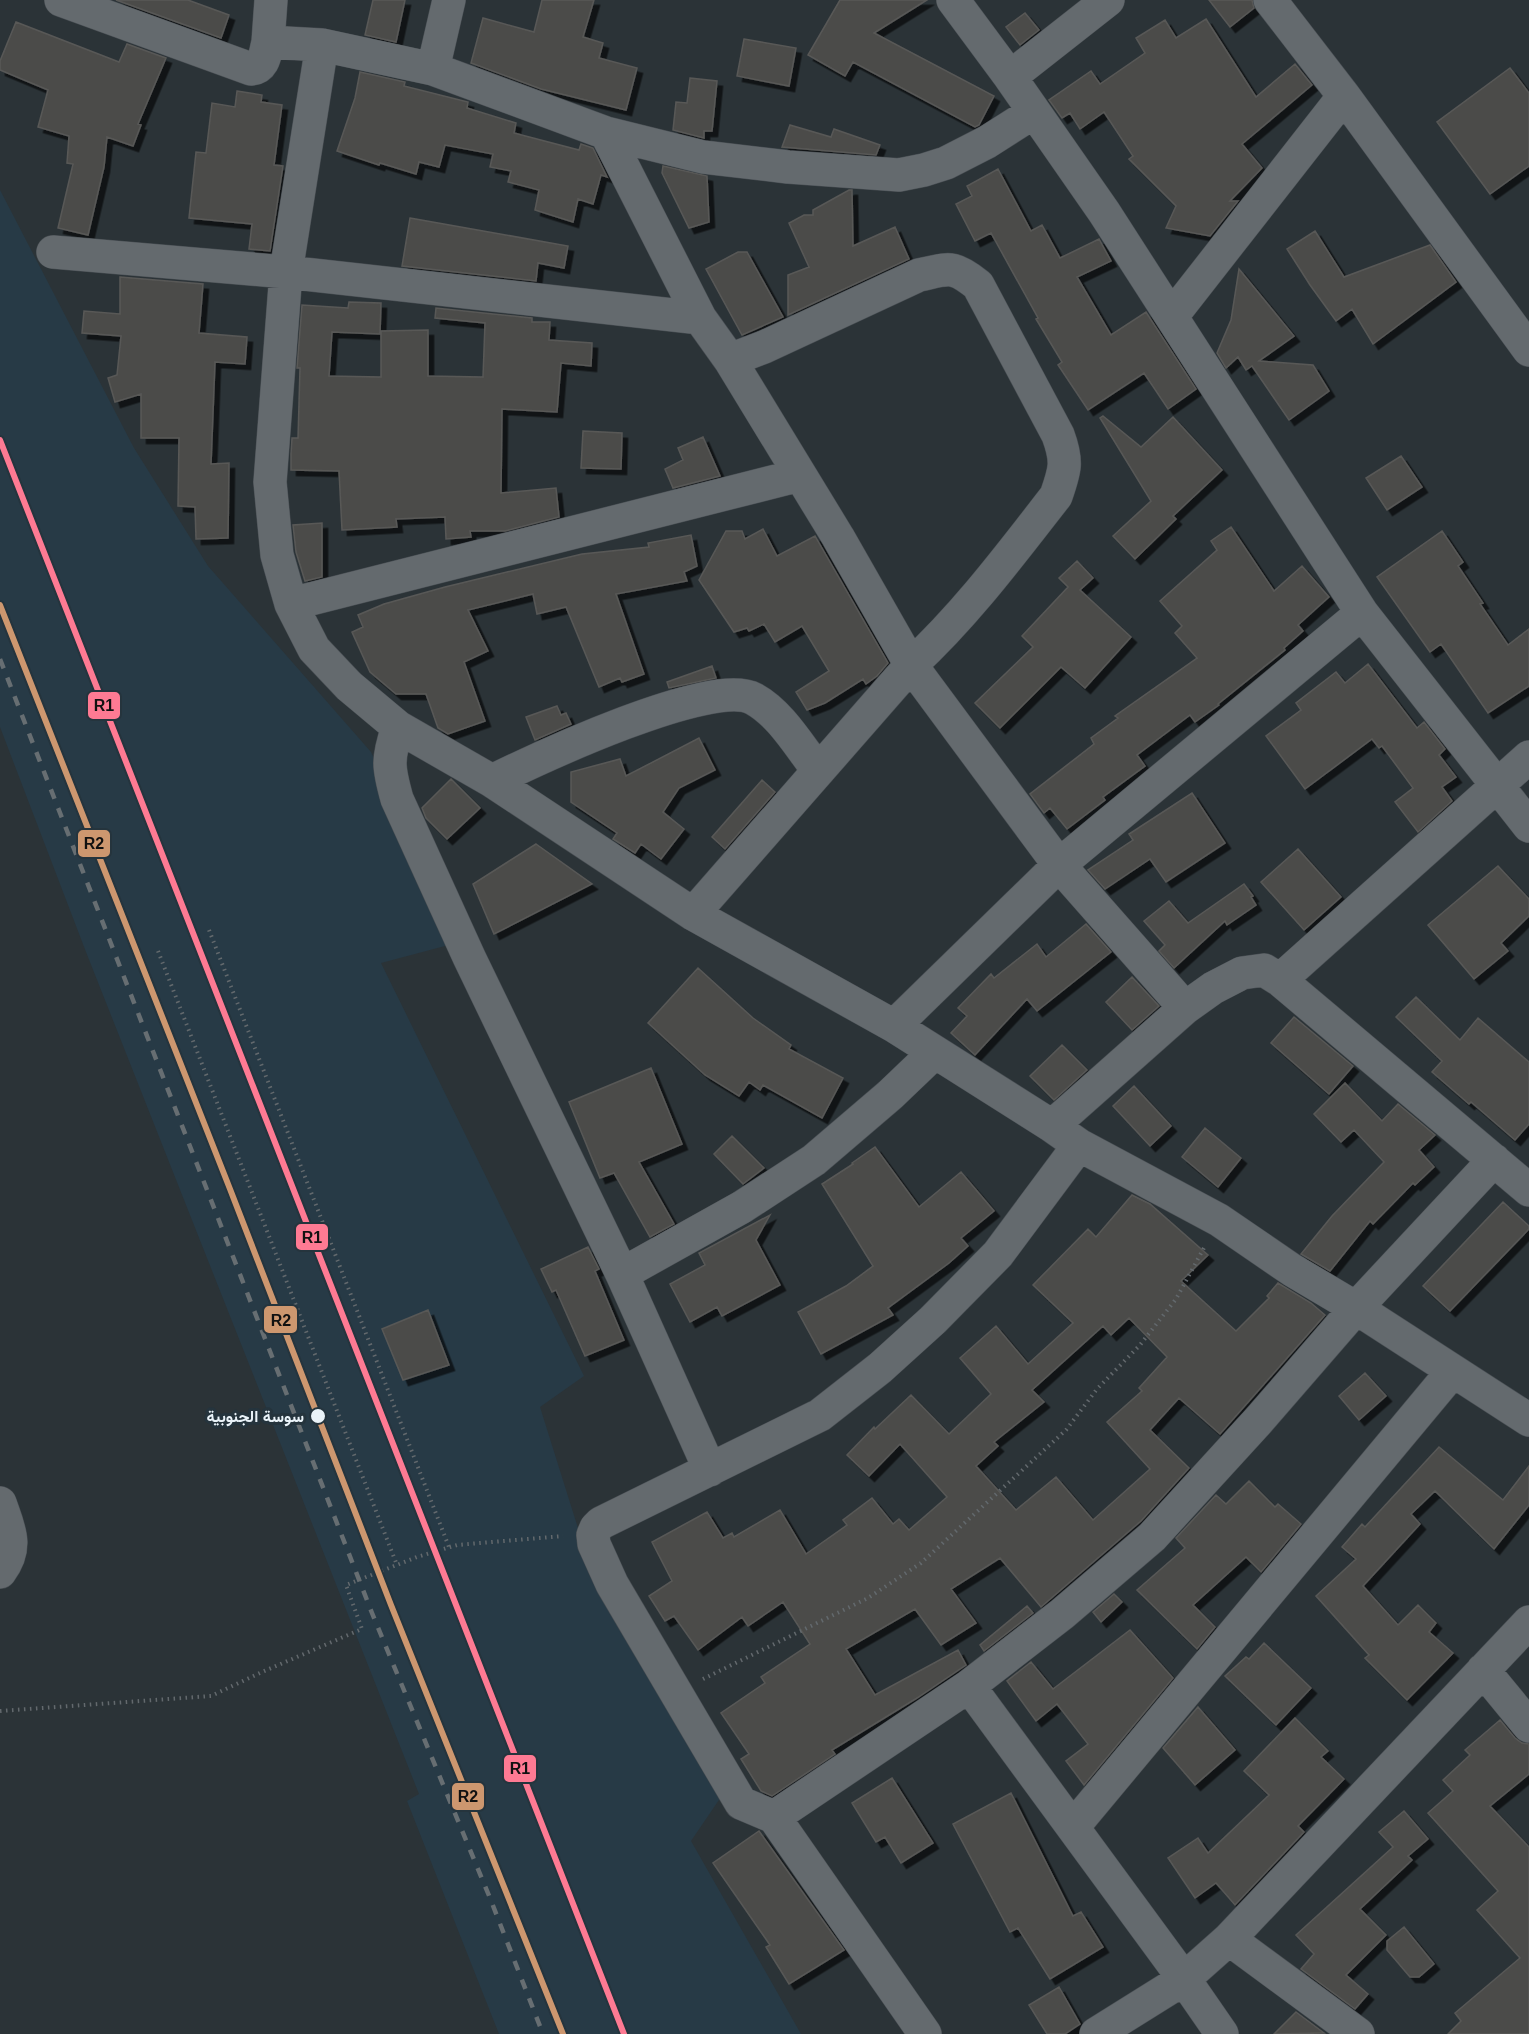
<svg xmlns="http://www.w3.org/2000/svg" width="1529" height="2034" viewBox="0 0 1529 2034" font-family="Helvetica,Vazirmatn,sans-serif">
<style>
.built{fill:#273a46}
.building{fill:#4c4c4a;stroke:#585857;stroke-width:1.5;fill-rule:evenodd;filter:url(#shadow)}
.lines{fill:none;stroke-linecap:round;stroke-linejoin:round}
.minor-casing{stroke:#484e53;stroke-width:34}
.path{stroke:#63696d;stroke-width:4;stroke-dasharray:1.5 4.5;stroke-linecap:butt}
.minor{stroke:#646a6e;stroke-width:33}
.rail{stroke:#676e72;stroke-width:4.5;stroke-dasharray:10 10;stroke-linecap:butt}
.rail-1-casing{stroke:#25343d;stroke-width:10}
.rail-2-casing{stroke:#25343d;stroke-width:10}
.rail-1{stroke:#fe7a93;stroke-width:6}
.rail-2{stroke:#cd976f;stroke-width:6}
.stop-dot{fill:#eaf3f9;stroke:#25343d;stroke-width:2}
.labels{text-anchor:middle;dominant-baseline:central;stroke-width:6;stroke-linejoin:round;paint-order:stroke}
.stop-label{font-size:16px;font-weight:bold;fill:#eaf3f9;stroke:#25343d;text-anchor:end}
.line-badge{stroke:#25343d;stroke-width:2}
.pale-badge-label{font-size:16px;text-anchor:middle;font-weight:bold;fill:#111}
</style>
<defs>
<filter id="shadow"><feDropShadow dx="5.5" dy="5.5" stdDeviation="0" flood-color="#0009"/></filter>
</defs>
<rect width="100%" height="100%" fill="#2b3337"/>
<path class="built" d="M0,190L134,448L208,566L371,752L460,942L381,963L584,1376L540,1407L583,1544L723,1794L691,1841L801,2034H499L407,1801L419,1794L86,952L0,727Z"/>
<path class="building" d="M116,0H188L229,15L221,38Z
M373,0H405L396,42L365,35Z
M542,0H594L583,37L603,43L599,58L637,68L626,110L541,89L471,63L483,18L534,32Z
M840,0H927L874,33L994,96L979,125L975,127L853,62L845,76L808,55Z
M1209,0H1252L1254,8L1230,27Z
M1025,13L1039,30L1020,45L1006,27Z
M1206,19L1256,97L1295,64L1312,85L1242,144L1262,168L1230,201H1238L1210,236L1166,228L1176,206L1129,159L1133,156L1104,112L1080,129L1070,113L1062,118L1049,100L1091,71L1100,84L1145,53L1136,38L1165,20L1176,38Z
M16,22L119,62L127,44L166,58L138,124L141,125L133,146L107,137L104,167L88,235L58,228L73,164L67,163L69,136L38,127L48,90L0,70V61Z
M744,39L796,48L789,86L737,76Z
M1510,68L1529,93V166L1490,194L1437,122Z
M360,72L405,82L404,86L468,102L467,108L516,123L514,133L579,150L581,144L593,148L607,177L601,175L593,204L578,199L573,222L535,210L539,190L508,182L511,171L490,167L493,154L445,145L439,167L419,162L416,174L380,163L379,165L337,151L355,98Z
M690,78L717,81L712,131H704V138L673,130L676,102L687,103Z
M237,91L262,95L261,102L282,105L274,165L283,166L270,251L249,249L252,224L189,218L196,152L206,153L212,103L235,107Z
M790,125L831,137L834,129L880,145L876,155L782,147Z
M663,166L707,176L709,222L689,228L662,173Z
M998,169L1031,231L1042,225L1060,258L1099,239L1111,261L1077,277L1111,335L1146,312L1196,389L1168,409L1144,373L1088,410L1058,365L1062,362L1036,319L1038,318L991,233L975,241L956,204L972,196L967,186Z
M849,190H852L853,246L895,227L909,259L788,315V275L809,267L789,223L804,215H813V210Z
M410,218L568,246L564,268L538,263L536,281L402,266Z
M1315,231L1344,277L1430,245L1456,282L1373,344L1352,309L1336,321L1310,285L1287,249Z
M738,252H747L783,317L742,335L706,269Z
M1239,269L1294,336L1259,361L1313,365L1329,391L1289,420L1252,366L1246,370L1238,357L1226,368L1217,353L1231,320Z
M120,277L203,284L199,333L247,337L245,364L215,362L211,464L229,463L228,538L196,539L195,507L178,506L179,438H141V394L115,402L108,378L117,375L121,336L82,333L84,311L120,314Z
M349,302L381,303L380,334L332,332L329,376L381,377V331L428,330V376L483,377L485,323L435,318L436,308L532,318V322H550L549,340L592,343L591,366L561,363L557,412L502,409L501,493L556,488L559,517L505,531H470L471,537L446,539L445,517L396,519L397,527L342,530L339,471L291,470V454L292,438H298L300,368H297L302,305L348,308Z
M1103,416L1141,447L1173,417L1222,470L1173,516L1176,519L1135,559L1113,536L1151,501L1100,418Z
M583,431L622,433L621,469L581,468Z
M703,437L720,476L673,488L665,469L683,460L678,448Z
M1401,456L1422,487L1387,510L1366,478Z
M322,523V577L305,581L296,552L293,525Z
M1231,527L1274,591L1302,566L1329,597L1298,625L1303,631L1284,648L1285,650L1218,704L1219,705L1195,722L1190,715L1137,755L1145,766L1103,797L1105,800L1067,829L1050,808L1044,813L1030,794L1094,744L1091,738L1118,718L1115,716L1197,658L1175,633L1182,626L1160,601L1217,550L1211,541Z
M763,529L777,556L815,536L888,663L877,676L866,684L863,679L825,703L807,710L796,692L829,671L802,626L775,642L764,624L749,631L747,628L734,632L699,580L726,531H742L745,539Z
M1442,531L1463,562L1458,566L1483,603L1480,604L1508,645L1529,629V686L1488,713L1441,644L1430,652L1377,577Z
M691,535L697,566L684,572L687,581L616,594L644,674L622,682L620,678L599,687L566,607L537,614L533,594L468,610L488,651L464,662L485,721L448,734L438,728L426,694H396L370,672L352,632L363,627L358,615L384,604L445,587L582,554L649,547L648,543Z
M1077,561L1093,578L1080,590L1131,637L1085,688L1061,667L1000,728L975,703L1033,647L1022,636L1068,587L1059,578Z
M1368,664L1417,728L1424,722L1445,749L1439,755L1456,777L1442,787L1452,801L1418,832L1395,802L1413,788L1382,746L1379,748L1372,739L1305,789L1266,736L1301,710L1296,703L1336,672L1345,683Z
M712,666L716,678L669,688L667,682Z
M557,706L561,715L566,713L571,724L535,740L526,717Z
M699,738L715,770L679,788L663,812L684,829L661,859L641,844L635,853L613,839L617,833L571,802V772L620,759L626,776Z
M451,779L480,808L447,839L426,818L422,808Z
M762,780L775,792L725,849L712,837Z
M1192,793L1225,843L1166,882L1150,859L1105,889L1088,870L1133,840L1129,834Z
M536,844L592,884L494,934L473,884Z
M1298,849L1341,897L1304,930L1261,882Z
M1498,866L1529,899V916L1501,943L1508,951L1474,979L1428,925Z
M1244,884L1253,896L1251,897L1256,905L1227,925L1225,921L1174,968L1159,951L1165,945L1144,921L1169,901L1188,923Z
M1086,924L1111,952L1037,1011L1027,999L975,1055L951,1033L967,1016L958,1008L991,974L994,978L1037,944L1046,957Z
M698,968L753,1018L791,1045L789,1049L843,1078L822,1118L763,1085L760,1090L749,1082L739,1096L705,1075L648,1023Z
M1132,977L1159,1006L1132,1030L1106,1002Z
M1416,997L1460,1040L1478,1018L1529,1062V1124L1515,1140L1471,1102L1469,1104L1432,1072L1442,1061L1396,1017Z
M1294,1017L1353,1066L1329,1094L1271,1043Z
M1062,1045L1087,1070L1054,1100L1030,1076Z
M651,1068L682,1144L639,1162L674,1224L650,1237L614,1173L600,1178L569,1102Z
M1345,1083L1382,1121L1398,1104L1435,1135L1419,1150L1434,1167L1415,1185L1413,1183L1373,1224L1370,1221L1330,1271L1301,1254L1332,1216L1384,1162L1354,1130L1341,1142L1314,1114Z
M1134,1086L1171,1126L1150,1146L1113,1106Z
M1205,1128L1241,1158L1218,1187L1182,1157Z
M732,1136L764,1168L743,1184L714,1154Z
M875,1147L919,1207L961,1172L994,1211L961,1238L968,1246L949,1263L888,1308L893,1315L821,1354L798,1312L846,1286L873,1266L822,1184L853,1164L852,1163Z
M1132,1195L1150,1204L1208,1255L1181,1281L1236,1331L1269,1298L1267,1296L1278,1283L1311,1303L1325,1315L1220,1434L1179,1398L1150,1430L1189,1468L1141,1521L1041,1607L1000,1558L951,1589L976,1623L941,1645L915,1609L846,1649L875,1695L958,1650L966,1665L917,1698L832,1750L835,1754L772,1796L761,1791L741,1759L749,1754L721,1713L765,1683L761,1677L810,1644L783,1602L748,1626L742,1617L698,1650L674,1616L665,1621L649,1596L672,1581L652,1542L707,1512L723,1538L732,1533L734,1537L780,1510L806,1554L847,1525L843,1520L872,1498L893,1524L899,1519L909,1530L947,1497L900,1444L869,1476L847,1455L874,1427L875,1429L911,1395L949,1434L991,1394L960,1358L996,1326L1028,1364L1073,1323L1033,1285L1088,1229L1096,1237ZM1129,1318L1167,1357L1139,1388L1142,1391L1107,1422L1150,1469L1093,1520L1056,1477L1016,1510L976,1466L998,1446L994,1442L1044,1402L1032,1390L1103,1326L1111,1335Z
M1503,1202L1529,1226V1229L1450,1311L1423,1286Z
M770,1215L756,1240L780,1285L722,1316L717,1307L690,1322L670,1284L705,1265L699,1253Z
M588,1247L599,1269L595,1271L624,1340L585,1356L556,1290L552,1292L541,1269Z
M428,1310L449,1365L403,1380L382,1329Z
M1365,1373L1386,1396L1359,1420L1339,1396Z
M1439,1447L1503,1500L1529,1466V1505L1494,1549L1435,1491L1411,1514L1420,1524L1363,1586L1398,1625L1418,1605L1436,1623L1429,1632L1453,1653L1407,1700L1365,1658L1369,1655L1316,1596L1356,1559L1342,1547L1362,1524L1365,1527Z
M1249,1481L1275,1507L1278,1504L1301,1524L1261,1572L1246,1557L1193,1605L1215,1627L1197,1649L1137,1590L1185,1548L1176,1538L1216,1495L1226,1504Z
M1114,1594L1122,1602L1101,1622L1093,1612Z
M1027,1606L1033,1613L984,1651L980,1645Z
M1130,1630L1173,1678L1084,1785L1066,1761L1088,1744L1057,1704L1036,1721L1007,1681L1031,1662L1053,1689Z
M1264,1643L1311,1688L1276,1725L1225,1676L1246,1657L1249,1659Z
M1198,1707L1235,1750L1195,1785L1163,1748Z
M1295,1718L1328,1751L1321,1757L1344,1779L1298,1826L1304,1832L1235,1905L1216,1883L1195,1898L1168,1858L1198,1838L1208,1853L1269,1795L1244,1771Z
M1500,1720L1515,1738L1522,1743L1529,1744V1774L1490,1806L1529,1847V2034H1448L1461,2021L1455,2013L1520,1958L1477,1910L1498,1891L1428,1813L1453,1791L1443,1780L1470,1755L1465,1750Z
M892,1778L933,1843L901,1863L885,1837L876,1842L852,1803Z
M1011,1793L1073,1916L1081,1912L1103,1947L1050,1979L1018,1928L1010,1932L953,1824Z
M1404,1811L1428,1839L1408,1856L1412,1860L1360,1909L1386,1935L1346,1975L1368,1994L1355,2009L1301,1969L1314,1954L1296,1935L1393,1847L1379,1832Z
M759,1831L844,1950L789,1984L766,1947L770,1945L713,1863Z
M1404,1927L1434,1964L1419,1977H1410L1387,1950V1941Z
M1059,1987L1080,2024L1065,2034H1047L1029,2005Z
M1296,2012L1324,2033L1274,2034Z"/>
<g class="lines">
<g class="minor-casing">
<path id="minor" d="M61,0L251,69C265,68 265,53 268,42
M271,0L268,42L322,45L286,272L270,482L277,555L291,604L314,649L349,686L398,727L492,781L693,914L894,1026L1052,1126L1079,1145L1219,1220L1292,1270L1356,1308L1529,1420
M953,0L1010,77L1104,212L1362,613L1529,826
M1270,0L1344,96L1529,350
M322,45L433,69L606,133L700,318L730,360L838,537L911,665L693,914
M433,69L449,0
M1010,77L1108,0
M606,133L703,157L788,167L899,175L924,170L946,163L987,142L1034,112
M53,252L286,272L700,318
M1172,316L1344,96
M730,360L764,347L919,275C949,269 952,264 978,285L1058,435C1068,462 1065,470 1056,496C1010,555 966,614 911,665L1059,865L1185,1008
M291,604L800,475
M398,727C387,759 388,767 397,799L469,957L622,1274
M492,781C537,759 712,676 754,699C781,714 799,746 818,770
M1280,980L1529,1190
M894,1026L1059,865L1362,613
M1052,1126L1185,1008L1213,988L1242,973L1264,970L1280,980L1529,757
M710,1470L622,1274L742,1207L814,1160L890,1095L935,1052
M0,1503C9,1529 19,1547 0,1572
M1483,1670L1529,1726
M969,1686L1184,1979L1222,2034
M774,1817L969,1686L1062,1614L1152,1537L1258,1421L1356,1308L1494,1160
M1073,1827L1452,1372
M1229,1939L1358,2034
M925,2034L774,1817L741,1803L612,1584L594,1544L593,1535L596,1528L601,1523L820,1415L880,1368L933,1320L998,1254L1079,1145
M1096,2034L1184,1979L1229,1939L1529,1622"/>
</g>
<path class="path" d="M209,930L449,1547
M158,951L397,1565
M703,1679L868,1598L921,1563L1066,1430L1097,1389L1140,1345L1176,1299L1205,1246
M0,1711L211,1696L262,1672L362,1629L346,1585L417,1557L457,1545L563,1536"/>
<use href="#minor" class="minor"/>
<path class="rail" d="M0,605L230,1189L391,1605L563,2034
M0,659L372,1613L490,1898L543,2034"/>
<g class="rail-1-casing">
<path id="rail-1" d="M0,440L624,2034"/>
</g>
<g class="rail-2-casing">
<path id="rail-2" d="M0,605L230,1189L391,1605L563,2034"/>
</g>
<use href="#rail-1" class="rail-1"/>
<use href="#rail-2" class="rail-2"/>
</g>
<circle class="stop-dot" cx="318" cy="1416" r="8"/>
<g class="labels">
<g class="stop-label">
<text x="304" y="1416">سوسة الجنوبية</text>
</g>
</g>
<g class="line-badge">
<rect x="87" y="691" width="34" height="29" rx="6" fill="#fe7a93"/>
<rect x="77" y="829" width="34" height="29" rx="6" fill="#cd976f"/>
<rect x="295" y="1223" width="34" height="28" rx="6" fill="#fe7a93"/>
<rect x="263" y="1305" width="35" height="29" rx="6" fill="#cd976f"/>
<rect x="503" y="1754" width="34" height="29" rx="6" fill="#fe7a93"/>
<rect x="451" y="1782" width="34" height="29" rx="6" fill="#cd976f"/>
</g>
<g class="pale-badge-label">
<text x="104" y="711">R1</text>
<text x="94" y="849">R2</text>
<text x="312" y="1243">R1</text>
<text x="281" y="1326">R2</text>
<text x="520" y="1774">R1</text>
<text x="468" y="1802">R2</text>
</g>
</svg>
